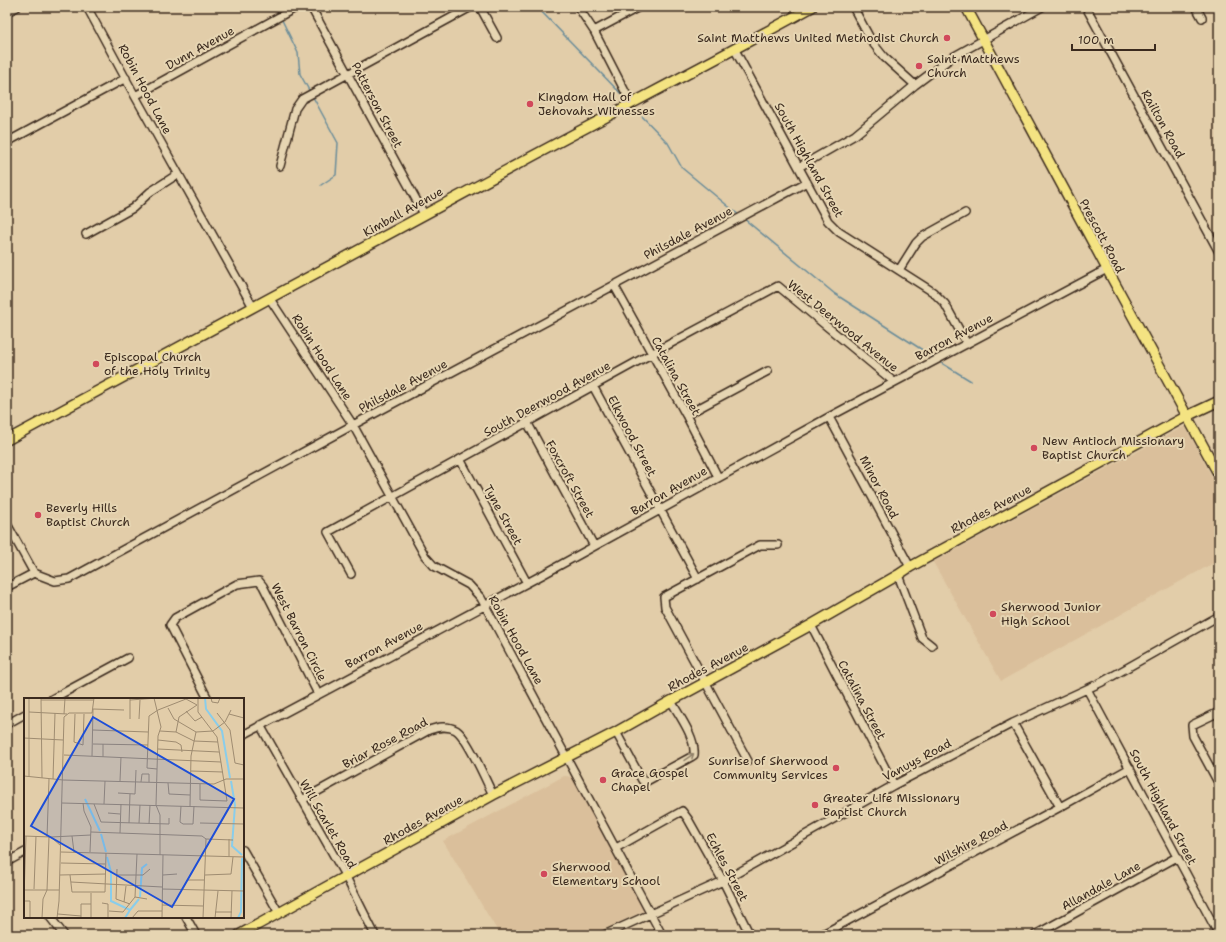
<svg xmlns="http://www.w3.org/2000/svg" width="1226" height="942" viewBox="0 0 1226 942" font-family="'Shantell Sans',sans-serif">
<style>
.built{fill:#dabf9b}
.lines{fill:none;stroke-linecap:round;stroke-linejoin:round}
.stream{stroke:#6a8c99;stroke-width:1.5}
.minor-casing{stroke:#3b2a1e;stroke-width:10}
.major-casing{stroke:#3b2a1e;stroke-width:12}
.minor{stroke:#e6d5b2;stroke-width:7}
.major{stroke:#f4e382;stroke-width:9}
.oneway{stroke:#908068}
.poi-dot{fill:#d1495b;stroke:#e6d5b2;stroke-width:1.5}
.labels{text-anchor:middle;dominant-baseline:central;stroke-width:4;stroke-linejoin:round;paint-order:stroke}
.poi-label{font-size:12px;fill:#3b2a1e;stroke:#e6d5b2;text-anchor:start}
.street-label{font-size:12px;fill:#3b2a1e;stroke:#e6d5b2}
.inset-river{fill:none;stroke:#89cdeb;stroke-width:2}
.inset-road{fill:none;stroke:#9f8c71;stroke-width:1}
.view{fill:#1d4ed8;fill-opacity:0.15;stroke:#1d4ed8;stroke-width:2}
.inset-edge{fill:none;stroke:#3b2a1e;stroke-width:2}
</style>
<rect width="100%" height="100%" fill="#e2cda9"/>
<filter id="ink" filterUnits="userSpaceOnUse"><feTurbulence type="fractalNoise" baseFrequency=".025" numOctaves="2"/><feDisplacementMap in="SourceGraphic" scale="8" xChannelSelector="R" yChannelSelector="G"/><feConvolveMatrix kernelMatrix="1 2 1 2 8 2 1 2 1" color-interpolation-filters="sRGB"/></filter>
<g filter="url(#ink)">
<path class="built" d="M1185,426L1219,490V560L1001,681L933,562Z
M564,776L573,777L644,907L643,911L593,935H500L443,841Z"/>
<g class="lines">
<path class="stream" d="M275,7L279,15
M537,7L625,98
M281,18L298,53L300,74L310,92
M313,97L338,143L336,175L321,185
M633,107L668,143L682,168L740,216
M743,218L835,294L935,358
M940,362L971,381"/>
<g class="minor-casing">
<path id="minor" d="M87,7L135,96L253,307
M311,7L424,214
M480,7L497,38
M578,7L594,31L631,103
M853,7L872,42L884,57L915,85
M1086,7L1219,252
M1196,7L1202,18
M7,12L17,7
M594,31L639,7
M735,50L828,221L839,232L933,292L945,304L967,344
M135,96L297,7
M7,142L126,78
M280,166L295,109L302,99L471,7
M799,167L855,135L915,85L951,58L1042,7
M86,234L133,208L150,192L178,174
M899,270L916,243L922,237L965,213
M614,285L686,415L718,477
M270,299L353,425L425,556L434,566L469,585L481,598L662,935
M593,386L698,579
M686,415L768,371
M829,417L910,567
M527,422L594,546
M460,459L527,583
M7,524L34,573
M351,574L328,532L651,354L778,286L894,382
M898,575L922,638L932,646
M7,587L34,573L55,581L69,579L353,425L807,182
M811,625L894,785
M1087,689L1219,935
M52,699L128,658
M208,699L170,625L175,618L237,584L259,581L263,586L318,694
M1219,712L1192,725L1193,736L1219,784
M1013,723L1060,807
M7,724L25,714
M260,725L346,877L375,935
M616,732L642,780L645,782L691,757L694,755C696,738 679,715 671,701
M243,735L542,575L829,417L1107,269
M748,761L665,607L664,597L760,545H778
M302,800L429,730C438,727 447,725 456,730C468,738 486,781 493,795
M616,848L682,811L688,819L723,881L750,935
M243,850L279,913
M7,862L25,852
M50,917L64,935
M186,917L196,935
M604,935L723,881L894,785L1013,723L1102,682L1219,616
M821,935L1060,807L1130,768
M1035,935L1177,857"/>
</g>
<g class="major-casing">
<path id="major" d="M966,7L1107,269L1219,475
M7,440C178,348 349,255 520,163C618,110 716,60 812,7
M239,935L493,795L616,732L671,701L811,625L898,575L910,567L1187,416L1219,401"/>
</g>
<use href="#minor" class="minor"/>
<use href="#major" class="major"/>
</g>
<defs><path id="oneway-shaft" d="M-6 0H5M1.5-3L5.5 0L1.5 3" fill="none" stroke-width="1.6" stroke-linecap="round" stroke-linejoin="round"/></defs>
<use class="oneway" href="#oneway-shaft" transform="translate(689 757) rotate(-35)"/>
</g>
<g class="poi-dot">
<circle cx="947" cy="38" r="4"/>
<circle cx="919" cy="66" r="4"/>
<circle cx="530" cy="104" r="4"/>
<circle cx="96" cy="364" r="4"/>
<circle cx="1034" cy="448" r="4"/>
<circle cx="38" cy="515" r="4"/>
<circle cx="993" cy="614" r="4"/>
<circle cx="836" cy="768" r="4"/>
<circle cx="603" cy="780" r="4"/>
<circle cx="815" cy="805" r="4"/>
<circle cx="544" cy="874" r="4"/>
</g>
<g class="labels">
<g class="poi-label">
<text x="939" y="38" text-anchor="end">Saint Matthews United Methodist Church</text>
<text x="927" y="59">Saint Matthews<tspan x="927" dy="14">Church</tspan></text>
<text x="538" y="97">Kingdom Hall of<tspan x="538" dy="14">Jehovahs Witnesses</tspan></text>
<text x="104" y="357">Episcopal Church<tspan x="104" dy="14">of the Holy Trinity</tspan></text>
<text x="1042" y="441">New Antioch Missionary<tspan x="1042" dy="14">Baptist Church</tspan></text>
<text x="46" y="508">Beverly Hills<tspan x="46" dy="14">Baptist Church</tspan></text>
<text x="1001" y="607">Sherwood Junior<tspan x="1001" dy="14">High School</tspan></text>
<text x="828" y="761" text-anchor="end">Sunrise of Sherwood<tspan x="828" dy="14">Community Services</tspan></text>
<text x="611" y="773">Grace Gospel<tspan x="611" dy="14">Chapel</tspan></text>
<text x="823" y="798">Greater Life Missionary<tspan x="823" dy="14">Baptist Church</tspan></text>
<text x="552" y="867">Sherwood<tspan x="552" dy="14">Elementary School</tspan></text>
</g>
<g class="street-label">
<text transform="translate(200 48) rotate(-29)">Dunn Avenue</text>
<text transform="translate(145 89) rotate(62)">Robin Hood Lane</text>
<text transform="translate(377 105) rotate(62)">Patterson Street</text>
<text transform="translate(1163 124) rotate(61)">Railton Road</text>
<text transform="translate(809 160) rotate(61)">South Highland Street</text>
<text transform="translate(403 212) rotate(-29)">Kimball Avenue</text>
<text transform="translate(688 233) rotate(-28)">Philsdale Avenue</text>
<text transform="translate(1102 236) rotate(62)">Prescott Road</text>
<text transform="translate(843 326) rotate(39)">West Deerwood Avenue</text>
<text transform="translate(954 337) rotate(-28)">Barron Avenue</text>
<text transform="translate(322 357) rotate(57)">Robin Hood Lane</text>
<text transform="translate(676 376) rotate(61)">Catalina Street</text>
<text transform="translate(403 386) rotate(-28)">Philsdale Avenue</text>
<text transform="translate(547 399) rotate(-29)">South Deerwood Avenue</text>
<text transform="translate(632 436) rotate(62)">Elkwood Street</text>
<text transform="translate(570 479) rotate(61)">Foxcroft Street</text>
<text transform="translate(879 487) rotate(62)">Minor Road</text>
<text transform="translate(669 491) rotate(-30)">Barron Avenue</text>
<text transform="translate(991 509) rotate(-28)">Rhodes Avenue</text>
<text transform="translate(503 515) rotate(61)">Tyne Street</text>
<text transform="translate(299 632) rotate(63)">West Barron Circle</text>
<text transform="translate(516 640) rotate(61)">Robin Hood Lane</text>
<text transform="translate(384 645) rotate(-28)">Barron Avenue</text>
<text transform="translate(708 667) rotate(-28)">Rhodes Avenue</text>
<text transform="translate(862 700) rotate(62)">Catalina Street</text>
<text transform="translate(385 743) rotate(-28)">Briar Rose Road</text>
<text transform="translate(917 760) rotate(-28)">Vanuys Road</text>
<text transform="translate(1163 807) rotate(62)">South Highland Street</text>
<text transform="translate(423 820) rotate(-29)">Rhodes Avenue</text>
<text transform="translate(328 824) rotate(60)">Will Scarlet Road</text>
<text transform="translate(971 843) rotate(-28)">Wilshire Road</text>
<text transform="translate(727 867) rotate(62)">Echles Street</text>
<text transform="translate(1101 886) rotate(-29)">Allandale Lane</text>
</g>
</g>
<g transform="translate(24 698)">
<rect width="220" height="220" fill="#e2cda9"/>
<path class="inset-river" d="M181,0L182,11L198,33L206,80M207,83L211,107L208,148L218,157M61,101L76,133M77,136L82,154M83,159L87,174V203L106,212L101,220M116,199L118,170L123,166M106,212L115,201M214,220L217,214L218,160"/>
<path class="inset-road" d="M5,0V79M17,0L18,80M130,0L137,29L134,38L132,107L136,117V157M174,0V14L193,39L203,103L176,102V86M187,0L188,4L194,5L196,0M17,2H70M106,2L134,0M144,10L150,21L172,34L189,33L201,24L207,12M162,13L171,23L178,19M5,14L43,16M193,15L206,32L211,65L220,67M40,16L41,0M51,16L50,44L59,47L60,16M205,16L220,20M106,21V0M115,21L116,2M69,32L124,34M136,33L152,34L170,43L194,44M0,40L39,42M134,42L152,44L157,47L158,54M69,46L124,47M134,51L195,54M40,57L197,64M68,58L69,11L100,12M79,59V46M133,71L123,70L125,18L134,12L162,1L173,7L155,19L152,34M167,73L199,74M0,78L39,82L190,86L202,81H220M29,81L31,15M96,83L97,59M117,84L118,76H125V84M144,85L145,96L166,97M94,95L111,96L112,72M38,105L220,110M59,105L60,113L67,129L66,154M70,106L77,124L145,126V120M80,106L81,83M157,108L156,124L159,126H169L170,108M166,108L167,58L172,34M84,115L96,116M105,125L106,96M115,125L116,107M176,125L220,126M125,126L126,107M67,134L178,138L182,141L209,142M96,135L97,106M0,138L27,139L37,148M48,138L50,154M23,139L25,81M27,139L67,137M37,154L220,159M205,159V141M37,165L81,166M93,171L92,201L106,206M36,177L82,176M46,177L48,194H81L82,155M93,177H119L126,171M139,177L153,176M181,177L207,176L209,159M164,182H180M47,184L138,189M10,191L12,138M138,191L220,193M0,192H35M67,195V220M0,199L2,138M111,199L123,201M0,203H6V220M100,204L102,188M78,205L84,206V220M138,207L179,208M85,213L99,214L111,199L113,156M191,214H208M34,216L57,218M18,220L19,201L23,192L25,139M33,220L35,203L40,19L45,15H68L70,0M57,220V206H67M108,220L114,213H138M138,220L139,157M147,220H167M179,220L182,141M191,220L194,193M207,220L208,193M220,220V199"/>
<path class="view" d="M69,19L210,101L148,209L7,128Z"/>
<rect width="220" height="220" class="inset-edge"/>
</g>
<rect width="1226" height="942" fill="none" stroke="#e6d5b2" stroke-width="24"/>
<rect x="12" y="12" width="1202" height="918" fill="none" stroke="#3b2a1e" stroke-width="1.5" filter="url(#ink)"/>
<path d="M1072 44v6h83v-6" fill="none" stroke="#3b2a1e" stroke-width="2"/>
<text x="1078" y="44" font-size="12" fill="#3b2a1e" stroke="#e6d5b2" stroke-width="3" paint-order="stroke">100 m</text>
</svg>
